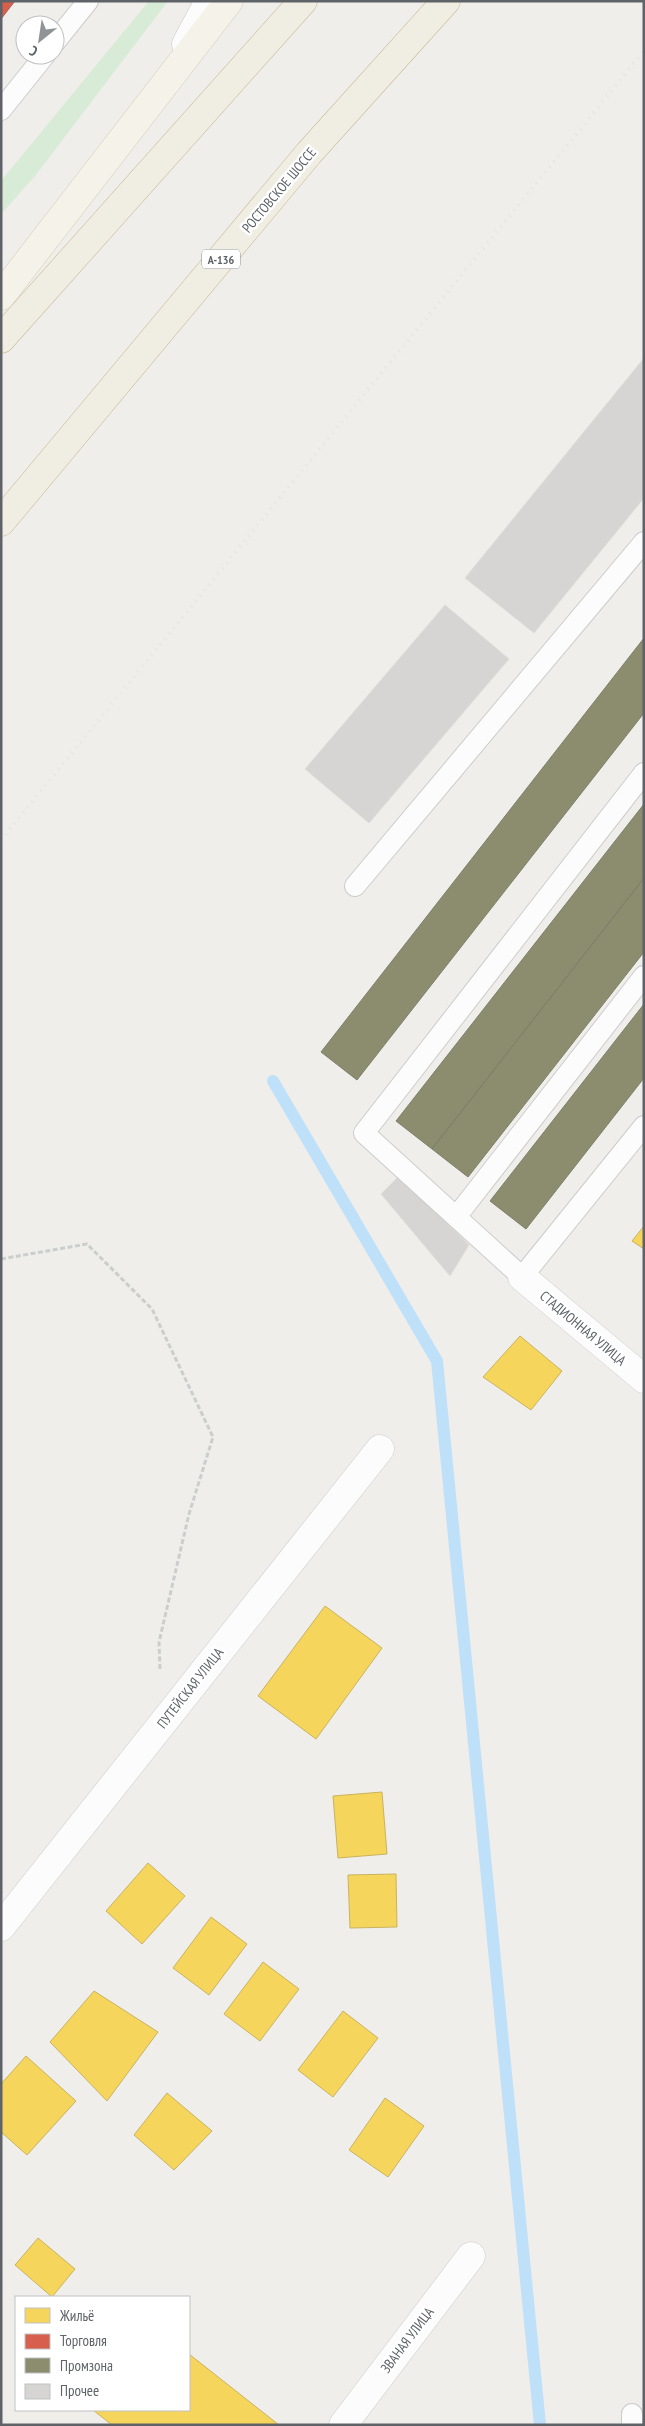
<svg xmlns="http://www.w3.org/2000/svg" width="645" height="2426" viewBox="0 0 645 2426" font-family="'PT Sans Narrow',sans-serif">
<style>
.green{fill:#d8ebd6}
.homes{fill:#f6d55c;stroke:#c9b360}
.shops{fill:#d6604d;stroke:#b26155}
.industry{fill:#8c8c6e;stroke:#7e806c}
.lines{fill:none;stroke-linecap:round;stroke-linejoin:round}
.stream{stroke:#bfe0f9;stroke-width:12}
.building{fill:#d6d5d3;stroke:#deddd9}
.lane-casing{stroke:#cbcccc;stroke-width:22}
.street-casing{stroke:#cbcccc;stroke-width:29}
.secondary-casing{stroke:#cacacb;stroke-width:29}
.primary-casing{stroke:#d7ceb8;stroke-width:29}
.highway-casing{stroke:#c8b996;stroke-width:29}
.path{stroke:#cacfcc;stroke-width:3;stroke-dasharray:5 2.5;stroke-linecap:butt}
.lane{stroke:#fdfcfc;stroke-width:20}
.street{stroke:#fdfcfc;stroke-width:28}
.secondary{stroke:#fdfcfc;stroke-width:28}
.primary{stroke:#f4f2e9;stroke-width:28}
.highway{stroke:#f0ede3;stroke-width:28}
.rail{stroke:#e4e4e4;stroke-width:4;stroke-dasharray:1 6;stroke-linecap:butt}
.labels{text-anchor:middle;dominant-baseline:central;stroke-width:5;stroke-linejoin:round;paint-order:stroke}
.shield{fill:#fff;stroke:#8f9295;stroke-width:1}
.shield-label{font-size:12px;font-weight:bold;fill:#5f6368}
.street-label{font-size:14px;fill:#5f6368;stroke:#fff}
</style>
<rect width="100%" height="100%" fill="#efeeea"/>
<path class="green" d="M149,1H168L35,176L1,214V181Z"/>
<path class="homes" d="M644,1226V1249L632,1241Z
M520,1336L562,1371L531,1410L483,1377Z
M325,1606L382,1648L316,1739L258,1696Z
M382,1792L387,1854L338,1858L333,1796Z
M148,1863L185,1896L142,1944L106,1911Z
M396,1874L397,1927L350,1928L348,1875Z
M211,1917L247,1944L209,1995L173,1968Z
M263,1962L299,1989L260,2041L224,2014Z
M94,1991L158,2032L107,2101L50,2042Z
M343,2011L378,2038L333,2097L298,2070Z
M26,2056L76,2101L27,2155L1,2132V2084Z
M167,2093L212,2131L174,2170L134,2135Z
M385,2098L424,2126L388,2177L349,2150Z
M38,2238L75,2269L52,2297L15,2265Z
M189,2354L279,2425H112L93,2410H189Z"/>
<path class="shops" d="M1,1H15L1,19Z"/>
<path class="industry" d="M644,638V713L357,1080L321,1052Z
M644,804V878L432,1149L396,1121Z
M644,878V952L468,1177L432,1149Z
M644,1004V1078L526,1229L490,1201Z"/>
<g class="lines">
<path class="stream" d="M273,1081L437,1361L540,2425"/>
</g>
<path class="building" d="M644,358V498L534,633L465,578Z
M445,605L509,659L369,823L305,769Z
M399,1176L469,1245L450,1276L381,1194Z"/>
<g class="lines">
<g class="lane-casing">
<path id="lane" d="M55,42L88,1
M1,110L45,55
M644,773L364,1133L522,1277L644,1126
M355,886L644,542
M456,1217L644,976
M632,2414V2425"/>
</g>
<g class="street-casing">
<path id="street" d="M522,1277L644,1379
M1,1927L380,1449
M343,2425L471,2256"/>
</g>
<g class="secondary-casing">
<path id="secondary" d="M186,44L209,1"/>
</g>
<g class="primary-casing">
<path id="primary" d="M1,296L229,1"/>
</g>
<g class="highway-casing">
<path id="highway" d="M1,339L303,1
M1,522L309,153L446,1"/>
</g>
<path class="path" d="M1,1259L87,1244L152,1309L213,1437L189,1514L159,1642L160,1669"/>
<use href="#lane" class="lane"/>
<use href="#street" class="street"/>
<use href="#secondary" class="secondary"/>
<use href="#primary" class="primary"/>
<use href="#highway" class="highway"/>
<path class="rail" d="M1,840L644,51"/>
</g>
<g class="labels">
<rect class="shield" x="202" y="249.5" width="38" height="19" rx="4"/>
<g class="shield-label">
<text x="221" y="259">А-136</text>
</g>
<g class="street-label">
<text transform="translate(279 190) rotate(-50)">РОСТОВСКОЕ ШОССЕ</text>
<text transform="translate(583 1328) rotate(40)">СТАДИОННАЯ УЛИЦА</text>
<text transform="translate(190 1688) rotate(-52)">ПУТЕЙСКАЯ УЛИЦА</text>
<text transform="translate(407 2340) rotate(-53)">ЗВАНАЯ УЛИЦА</text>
</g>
</g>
<rect width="645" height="2426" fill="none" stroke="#5f6368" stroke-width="5"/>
<rect x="15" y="2296" width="175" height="115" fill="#ffffff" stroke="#bfc1c3"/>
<rect x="25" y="2308" width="25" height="15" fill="#f6d55c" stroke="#bfc1c3"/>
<text x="60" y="2321" font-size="15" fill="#5f6368">Жильё</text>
<rect x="25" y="2334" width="25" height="15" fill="#d6604d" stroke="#bfc1c3"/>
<text x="60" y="2346" font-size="15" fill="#5f6368">Торговля</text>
<rect x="25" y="2358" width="25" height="15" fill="#8c8c6e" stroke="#bfc1c3"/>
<text x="60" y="2371" font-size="15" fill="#5f6368">Промзона</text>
<rect x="25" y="2384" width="25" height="15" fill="#d6d5d3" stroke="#bfc1c3"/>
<text x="60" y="2396" font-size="15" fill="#5f6368">Прочее</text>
<g transform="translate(40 40) rotate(210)"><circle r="24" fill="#ffffff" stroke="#bfc1c3"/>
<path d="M0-4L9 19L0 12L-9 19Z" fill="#919496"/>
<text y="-8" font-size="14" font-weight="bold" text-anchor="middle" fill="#5f6368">С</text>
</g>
</svg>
